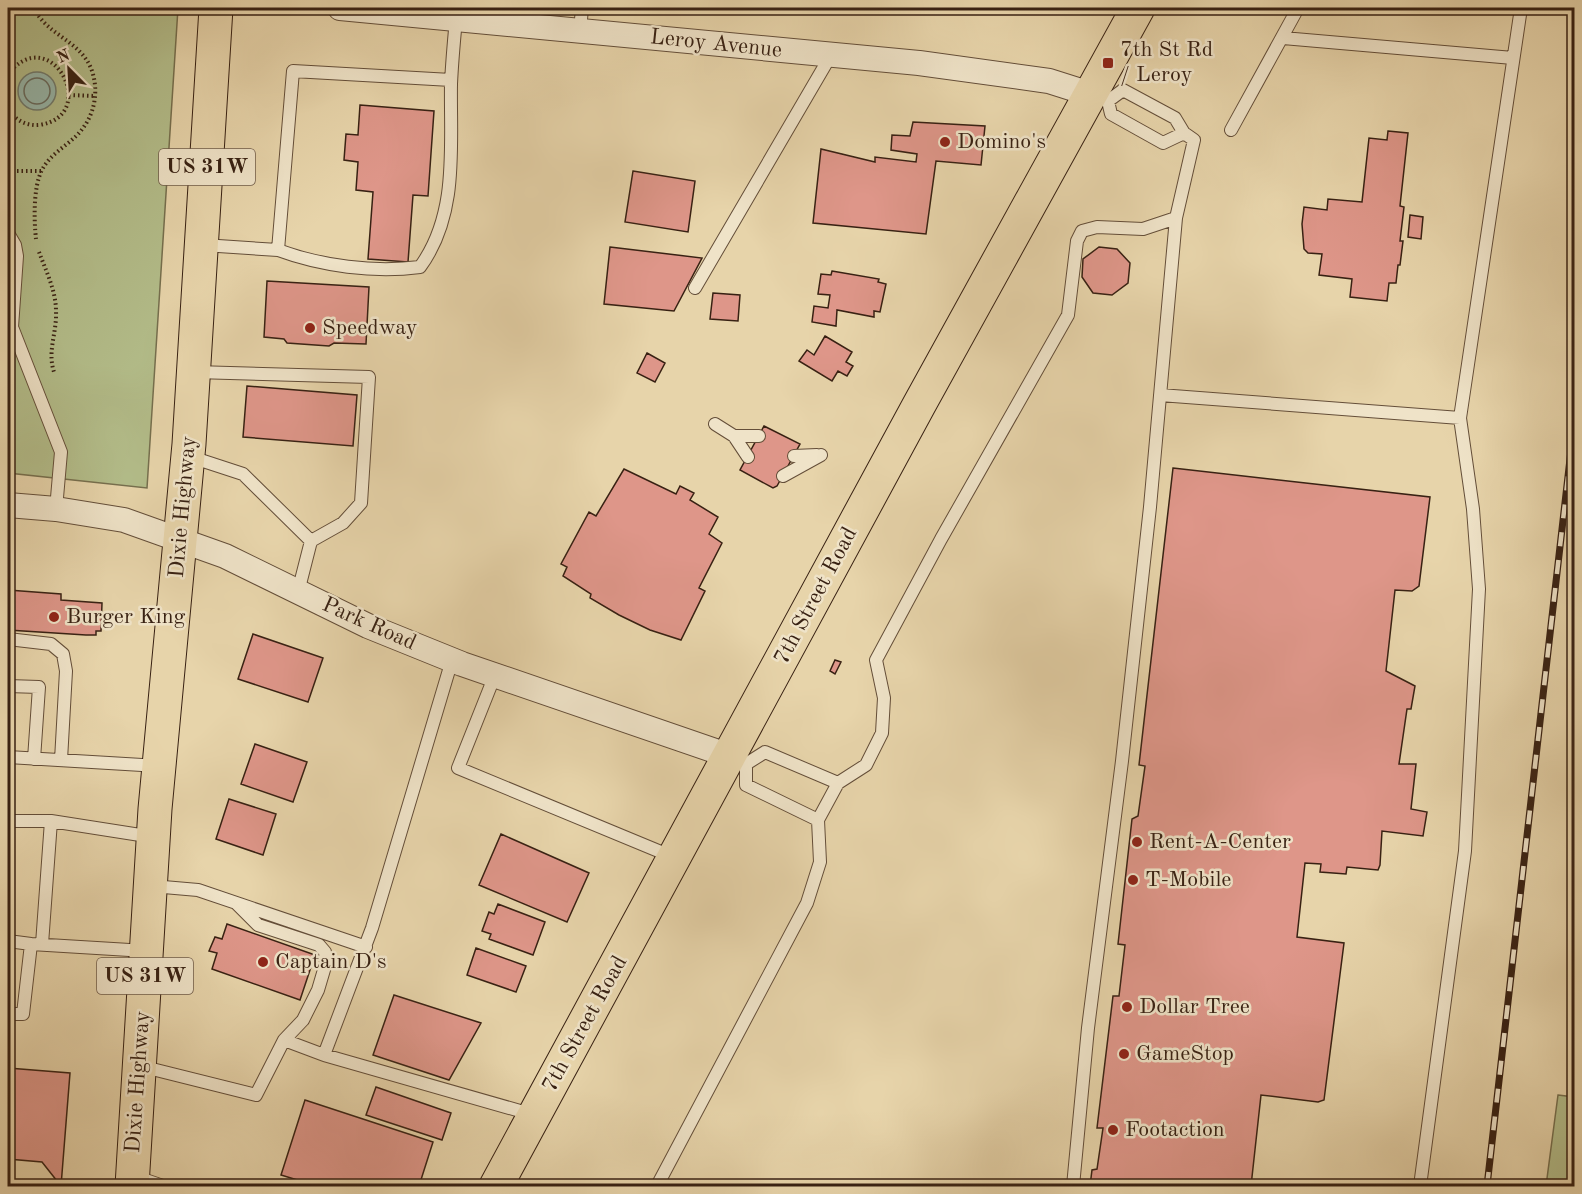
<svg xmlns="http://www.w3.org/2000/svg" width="1582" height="1194" viewBox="0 0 1582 1194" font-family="'Old Standard TT',serif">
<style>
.green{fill:#b3bd8a;stroke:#766f4e;stroke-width:1.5}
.water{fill:#97b8ac;stroke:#717c6f;stroke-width:1.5}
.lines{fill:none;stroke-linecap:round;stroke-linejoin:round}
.shore{stroke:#686c60;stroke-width:1.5}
.building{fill:#de9689;stroke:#382113;stroke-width:1.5}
.lane-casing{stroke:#644e39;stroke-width:14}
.street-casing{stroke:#644e39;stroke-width:26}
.primary-casing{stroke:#382113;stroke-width:35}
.path{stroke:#382113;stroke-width:4;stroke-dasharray:1.5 3;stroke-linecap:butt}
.lane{stroke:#efe3c8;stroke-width:12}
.street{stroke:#efe3c8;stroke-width:24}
.primary{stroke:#e7d4aa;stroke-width:33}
.rail-casing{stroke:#382113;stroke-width:7}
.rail{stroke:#efe3c8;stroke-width:4.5;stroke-dasharray:14;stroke-linecap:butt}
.poi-dot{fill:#8f2418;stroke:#efe3c8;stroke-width:2}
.labels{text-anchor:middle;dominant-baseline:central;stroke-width:5;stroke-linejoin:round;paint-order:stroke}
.shield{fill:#efe3c8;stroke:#6f5b49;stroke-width:1.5}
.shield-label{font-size:21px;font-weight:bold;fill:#382113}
.street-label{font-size:22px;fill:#382113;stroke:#efe3c8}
.poi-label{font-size:22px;fill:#382113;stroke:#efe3c8;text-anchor:start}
</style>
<rect width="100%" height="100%" fill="#e7d4aa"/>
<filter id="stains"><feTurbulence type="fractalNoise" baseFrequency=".00333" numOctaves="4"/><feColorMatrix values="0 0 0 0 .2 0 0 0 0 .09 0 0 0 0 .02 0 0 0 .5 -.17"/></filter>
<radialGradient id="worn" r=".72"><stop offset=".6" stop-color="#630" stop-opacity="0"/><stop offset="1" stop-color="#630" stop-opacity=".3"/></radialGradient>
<path class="green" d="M8,8H178L147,488L8,473Z
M1558,1095L1574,1097V1186H1546Z"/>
<path class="water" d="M18 91a19 19 0 1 1 38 0a19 19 0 1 1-38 0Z"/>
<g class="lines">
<path class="shore" d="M24 91a13 13 0 1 1 26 0a13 13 0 1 1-26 0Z"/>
</g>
<path class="building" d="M360,105L434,111L428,196L413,195L408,262L368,259L373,192L356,190L358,162L344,160L346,134L358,135Z
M913,122L985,126L981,165L936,161L926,234L813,223L821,149L875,162V157L916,162L917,154L891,150L892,135L910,136Z
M1388,131L1408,133L1400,206L1404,207L1400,241H1403L1400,265H1398L1396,283H1389L1387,301L1350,297L1352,279L1319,275L1322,254L1308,253L1304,249L1302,224L1304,207L1327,210L1328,199L1362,202L1369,138L1387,140Z
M633,171L695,181L688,232L625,222Z
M1410,215L1423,217L1421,239L1408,237Z
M610,247L702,258L674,311L604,304Z
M1099,247L1117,249L1130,263L1128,283L1112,295L1093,293L1082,277L1083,259Z
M832,271L879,279L878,282L886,284L880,312L874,311V317L837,310L836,326L812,322L814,306L828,308L830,295L818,294L821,274L831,275Z
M267,281L369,287L366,344L334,343L329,346L287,343L284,339L264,337Z
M713,293L740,295L738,321L710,319Z
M825,336L852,352L846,362L853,366L847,376L838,371L832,381L799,361L807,350L814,355Z
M647,353L665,363L655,382L637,373Z
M247,386L357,395L353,446L243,437Z
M764,426L800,444L777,486L773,488L740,470Z
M1173,468L1430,497L1419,586L1412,591L1395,590L1386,671L1415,686L1411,709H1407L1399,764H1416L1411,809L1427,812L1423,836L1382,831L1380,865L1378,870L1347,867L1346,874L1320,872L1321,864L1305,863L1297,937L1344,943L1324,1100L1318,1102L1261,1095L1251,1186H1090L1092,1170L1097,1169L1103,1128H1097L1113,996H1119L1125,945L1118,944L1132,819L1138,816L1145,766L1139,765Z
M624,469L676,494L680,486L694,493L690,500L718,517L709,534L722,543L699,588L705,591L681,640L650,630L619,615L590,598L591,594L563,576L567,567L561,564L589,512L596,516Z
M8,590L61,594V600L102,603L101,631H96V635H86L8,630Z
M253,634L323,658L308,702L238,679Z
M835,660L841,662L835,674L830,671Z
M255,744L307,762L293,802L241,784Z
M229,799L276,814L263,855L216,839Z
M501,834L589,873L567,922L479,885Z
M498,904L545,922L533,955L489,939L491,934L482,931L489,912L494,914Z
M227,924L315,955L300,1000L212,969L217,953L209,951L215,937L222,939Z
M476,948L526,966L516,992L467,975Z
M394,995L481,1023L449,1080L373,1055Z
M8,1068L70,1073L61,1186L42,1162L8,1159Z
M376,1087L451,1113L442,1140L366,1115Z
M305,1100L433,1142L419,1186H317L281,1175Z"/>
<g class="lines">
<g class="lane-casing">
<path id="lane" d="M580,31L582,8
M1283,38L1513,58
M1108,101L1111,114L1163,143L1184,133
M1231,130L1298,8
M8,233L15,245L17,256L12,327L61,452L56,509
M203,245L278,250L293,71L451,80
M278,250C321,266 374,273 420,267C459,214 450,145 451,84C452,62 454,40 456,19
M695,288L831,55
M195,372L369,377L361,503L343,523L311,541
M1160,395L1460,418
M715,424L734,436H759
M734,436L748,457
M188,456L243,474L311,541L298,592
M794,456L817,455
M783,476L821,455
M8,639L51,644L63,654L66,671L61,760
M495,675L458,768L673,857
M8,686L39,687L34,759
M8,757L159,766
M746,764V785L818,820
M746,764L765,752L838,783
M8,821H51
M152,886L198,890L366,947
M237,904L258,925L319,945L325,952L326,963L318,990L303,1020L284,1040
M8,941L31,944
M42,944L51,821L153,837
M8,1014H23L31,944L146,951
M324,1055L372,928L452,660
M140,1066L256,1095L284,1040L324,1055L534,1115
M134,1176L163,1186
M657,1186L807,903L820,862L818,820L838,783L866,765L882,733L884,698L876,660L941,539L1068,315L1077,241L1082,231L1097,227L1143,229L1176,218L1194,140L1184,133L1175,118L1123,90L1108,101
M1073,1186L1088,1028L1122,761L1150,507L1176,218
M1420,1186L1465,851L1479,589L1473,509L1460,418L1521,8"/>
</g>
<g class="street-casing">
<path id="street" d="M340,8L919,63L1049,81L1090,94
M8,505L56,509L124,520L225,556L368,626L462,664L730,756"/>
</g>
<g class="primary-casing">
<path id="primary" d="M132,1186L155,809L189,444L216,8
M496,1186L919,405L1138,8"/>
</g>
<path class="path" d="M34,8C46,35 82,41 92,71C100,95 93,121 74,138C63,148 49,156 42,170C33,187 34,221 36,239
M8,74C51,20 102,116 39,125C26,126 15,120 8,109
M69,95L96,96
M8,171H41
M39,252C46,271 56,291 56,311C57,333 47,351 54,372"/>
<use href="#lane" class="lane"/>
<use href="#street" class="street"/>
<use href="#primary" class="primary"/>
<g class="rail-casing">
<path id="rail" d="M1487,1186L1574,424"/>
</g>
<use href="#rail" class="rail"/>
</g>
<g class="poi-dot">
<rect x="1102" y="57" width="12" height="12" rx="3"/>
<circle cx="945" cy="142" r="6"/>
<circle cx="310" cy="328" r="6"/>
<circle cx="54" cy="617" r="6"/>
<circle cx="1137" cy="842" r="6"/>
<circle cx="1133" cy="880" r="6"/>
<circle cx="263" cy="962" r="6"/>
<circle cx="1127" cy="1007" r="6"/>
<circle cx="1124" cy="1054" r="6"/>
<circle cx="1113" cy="1130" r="6"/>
</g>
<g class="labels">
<g class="shield">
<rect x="159" y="149" width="96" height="36" rx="4.5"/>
<rect x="97" y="958" width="96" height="36" rx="4.5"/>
</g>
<g class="shield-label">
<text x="207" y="167">US 31W</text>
<text x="145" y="976">US 31W</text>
</g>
<g class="street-label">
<text transform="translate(716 44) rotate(6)">Leroy Avenue</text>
<text transform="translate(183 507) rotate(-85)">Dixie Highway</text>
<text transform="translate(816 596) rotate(-62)">7th Street Road</text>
<text transform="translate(369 624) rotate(24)">Park Road</text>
<text transform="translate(585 1024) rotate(-61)">7th Street Road</text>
<text transform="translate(138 1082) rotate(-86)">Dixie Highway</text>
</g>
<g class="poi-label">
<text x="1120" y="50">7th St Rd<tspan x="1120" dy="25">/ Leroy</tspan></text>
<text x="957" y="142">Domino's</text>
<text x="322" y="328">Speedway</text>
<text x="66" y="617">Burger King</text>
<text x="1149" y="842">Rent-A-Center</text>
<text x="1145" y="880">T-Mobile</text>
<text x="275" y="962">Captain D's</text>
<text x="1139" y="1007">Dollar Tree</text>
<text x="1136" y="1054">GameStop</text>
<text x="1125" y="1130">Footaction</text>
</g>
</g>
<rect width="1582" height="1194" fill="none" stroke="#e7d4aa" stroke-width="30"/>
<rect x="9" y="9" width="1564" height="1176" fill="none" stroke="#382113" stroke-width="3"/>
<rect x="15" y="15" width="1552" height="1164" fill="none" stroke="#382113" stroke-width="1.5"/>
<g transform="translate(69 69) rotate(336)" stroke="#efe3c8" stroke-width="4.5" paint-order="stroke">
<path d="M0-4.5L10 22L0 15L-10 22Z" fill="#382113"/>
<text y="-9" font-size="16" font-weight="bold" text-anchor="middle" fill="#382113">N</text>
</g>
<rect width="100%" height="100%" filter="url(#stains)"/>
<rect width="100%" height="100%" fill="url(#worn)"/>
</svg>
